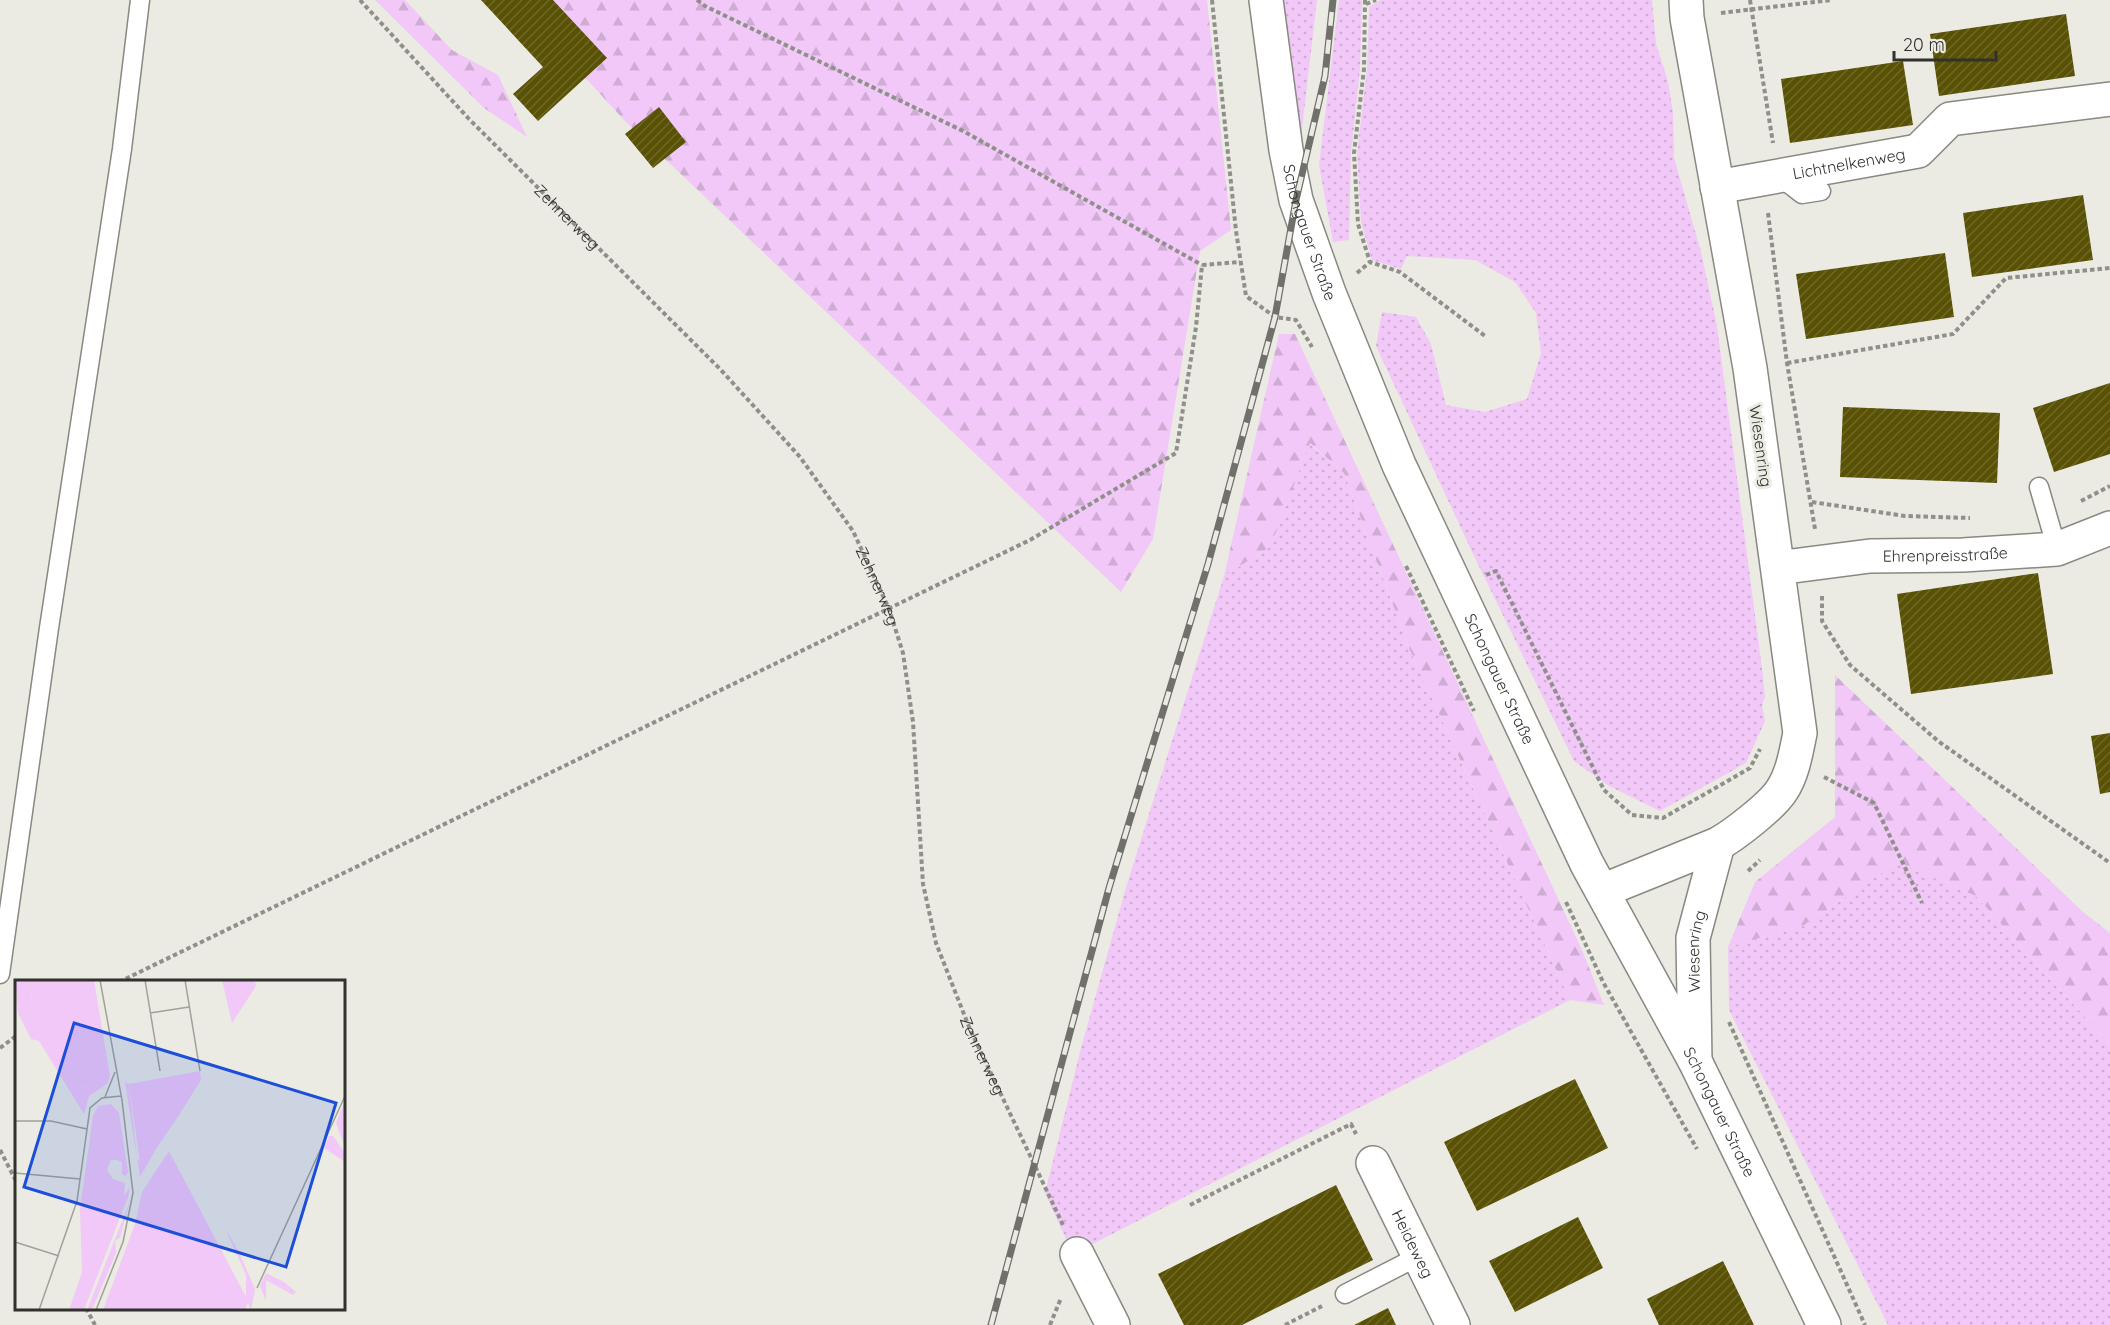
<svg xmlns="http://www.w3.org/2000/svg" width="2110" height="1325" viewBox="0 0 2110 1325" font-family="Quicksand,sans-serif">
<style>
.grass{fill:url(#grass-dots)}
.forest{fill:url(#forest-firs)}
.building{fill:url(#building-hatch)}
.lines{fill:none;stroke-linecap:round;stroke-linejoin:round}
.lane-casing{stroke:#898881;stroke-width:21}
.street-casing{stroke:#898881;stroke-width:36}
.secondary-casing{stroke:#898881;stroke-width:36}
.path{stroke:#90908b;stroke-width:4;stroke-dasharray:4.5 3;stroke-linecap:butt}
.lane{stroke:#fff;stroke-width:18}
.street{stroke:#fff;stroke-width:33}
.secondary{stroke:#fff;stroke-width:33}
.rail-casing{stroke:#71716c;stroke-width:7}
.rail{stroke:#ebebe3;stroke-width:4.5;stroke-dasharray:14;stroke-linecap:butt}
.labels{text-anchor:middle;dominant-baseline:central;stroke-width:6;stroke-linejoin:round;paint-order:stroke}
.street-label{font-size:16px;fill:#31312e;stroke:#ebebe3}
.inset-road{fill:none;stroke:#a1a19b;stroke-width:1.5}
.view{fill:#1d4ed8;fill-opacity:0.15;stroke:#1d4ed8;stroke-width:3}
.inset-edge{fill:none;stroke:#31312e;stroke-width:3}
</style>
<defs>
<pattern id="grass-dots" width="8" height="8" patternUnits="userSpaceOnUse" patternTransform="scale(1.5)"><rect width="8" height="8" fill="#f1c8f7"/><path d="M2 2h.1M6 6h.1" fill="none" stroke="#cfacd4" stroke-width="1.8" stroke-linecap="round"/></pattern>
<pattern id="forest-firs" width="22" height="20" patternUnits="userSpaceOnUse" patternTransform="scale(1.5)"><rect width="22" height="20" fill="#f1c8f7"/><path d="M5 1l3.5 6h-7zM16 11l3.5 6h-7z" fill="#cfacd4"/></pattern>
<pattern id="building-hatch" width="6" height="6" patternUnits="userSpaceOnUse" patternTransform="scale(1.5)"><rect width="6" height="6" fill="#595103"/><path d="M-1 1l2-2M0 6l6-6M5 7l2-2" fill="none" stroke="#6e6729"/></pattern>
</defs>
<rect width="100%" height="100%" fill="#ebebe3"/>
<path class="grass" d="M1283,0H1317L1301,137Z
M1339,0H1362V4L1360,69L1351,153L1349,240L1333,242L1319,165Z
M1380,0H1652L1656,44L1668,81L1673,113L1674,158L1701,252L1717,326L1763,676L1765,697L1762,705L1765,721L1746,763L1660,811L1609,786L1574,761L1475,558L1376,346L1382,312L1416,317L1431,344L1446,405L1485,412L1527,399L1541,353L1536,313L1515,282L1475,260L1407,256L1401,269L1372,260L1361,222L1357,153L1367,70L1369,7Z
M1309,443L1344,473L1409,648L1570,1000L1073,1254L1045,1193L1081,1048L1127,884L1224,576L1270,547Z
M1898,862L1976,896L2110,1045V1325H1888L1729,1010L1728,947L1804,925Z"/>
<path class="forest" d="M375,0H405L452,50L498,75L527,137L484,108Z
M514,0H1207L1231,230L1200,251L1153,539L1121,592L625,121Z
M1279,334H1295L1582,950L1604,1005L1570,1000L1409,648L1344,473L1310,443L1270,547L1224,576Z
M1835,675L2083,912L2110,933V1045L1976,896L1898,862L1804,925L1728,947L1755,882L1835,817Z"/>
<path class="building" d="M481,0H553L607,58L538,121L513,94L543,67Z
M2066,14L2075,76L1939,96L1930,34Z
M1903,61L1913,125L1790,143L1781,79Z
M659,107L686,142L653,168L625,134Z
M2083,195L2093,260L1972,277L1963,213Z
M1945,253L1954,317L1806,339L1796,274Z
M2110,383V454L2054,472L2033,408Z
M1843,407L2000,413L1997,483L1840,477Z
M2038,573L2053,674L1911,694L1897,594Z
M2110,733V792L2100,794L2091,736Z
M1575,1079L1608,1148L1477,1211L1444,1142Z
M1336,1185L1373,1260L1242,1325H1184L1158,1274Z
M1578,1217L1603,1268L1515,1312L1489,1261Z
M1723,1261L1754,1325H1659L1647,1299Z
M1388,1308L1396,1325H1354Z"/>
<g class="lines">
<g class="lane-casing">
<path id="lane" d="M1779,176L1802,194L1821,191
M2039,487L2057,549
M0,974L49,628L122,149L140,0
M1345,1294L1419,1256"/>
</g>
<g class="street-casing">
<g id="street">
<path id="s2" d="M1717,187L1918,151L1950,119L2110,99"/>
<path id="s3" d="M1778,568L1870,556L1963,555L2057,549L2110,528"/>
<path d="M1602,891L1718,844C1734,835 1772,806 1782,790C1793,773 1796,752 1800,733L1750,368L1687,18L1686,0"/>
<path id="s4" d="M1695,1061L1693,938L1718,844"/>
<path id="s5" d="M1373,1163L1453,1325"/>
<path d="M1077,1254L1113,1325"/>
</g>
</g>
<g class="secondary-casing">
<g id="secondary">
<path id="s6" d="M1266,0L1286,150L1296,200L1329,293L1399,465L1587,864L1695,1061L1824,1325"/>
</g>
</g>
<g class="path">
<path id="s1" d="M360,0L469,119L721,370L800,457L853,531L889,609L903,653L913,722L923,884L936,943L969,1027L1063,1225"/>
<path d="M697,0L705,6L963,131L1202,265"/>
<path d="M1212,0L1236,231L1246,296L1275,317L1296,320L1312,347"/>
<path d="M1365,0L1364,69L1354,153L1358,224L1370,262"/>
<path d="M1750,0L1773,143"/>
<path d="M1366,4L1376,0"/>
<path d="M1721,13L1831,0"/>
<path d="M1768,213L1787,363L1815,529"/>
<path d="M1357,273L1370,262L1400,272L1485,336"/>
<path d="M1787,363L1953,334L2006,278L2110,268"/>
<path d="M2081,501L2110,486"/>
<path d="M1812,502L1905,516L1970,518"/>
<path d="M1406,566L1474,711"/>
<path d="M1486,575L1496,571L1604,790L1632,815L1663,818L1750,768L1760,749"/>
<path d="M1822,596V621L1850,665L1938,741L2110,863"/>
<path d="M1824,777L1874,803L1922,903"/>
<path d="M1748,871L1760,860"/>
<path d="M1566,902L1603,982L1697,1149"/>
<path d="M119,982L1030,540L1176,453L1196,327L1202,265L1240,262"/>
<path d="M1729,1022L1865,1325"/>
<path d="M0,1048L16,1036"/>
<path d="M0,1150L16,1181"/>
<path d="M1190,1205L1351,1124L1356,1134"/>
<path d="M86,1308L95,1325"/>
<path d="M1050,1325L1061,1298"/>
<path d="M1285,1325L1322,1306"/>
</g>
<use href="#lane" class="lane"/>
<use href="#street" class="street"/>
<use href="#secondary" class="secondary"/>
<g class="rail-casing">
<path id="rail" d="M991,1325L1109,888L1208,564L1275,317L1296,200L1325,76L1333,0"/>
</g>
<use href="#rail" class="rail"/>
</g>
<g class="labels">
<g class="street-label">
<text stroke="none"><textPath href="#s2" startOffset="134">Lichtnelkenweg</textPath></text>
<text stroke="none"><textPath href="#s1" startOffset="300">Zehnerweg</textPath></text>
<text stroke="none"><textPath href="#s6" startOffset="237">Schongauer Straße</textPath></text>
<text transform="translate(1761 446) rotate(82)">Wiesenring</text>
<text stroke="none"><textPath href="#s3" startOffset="168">Ehrenpreisstraße</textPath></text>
<text stroke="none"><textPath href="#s1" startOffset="786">Zehnerweg</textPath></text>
<text stroke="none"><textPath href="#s6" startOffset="723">Schongauer Straße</textPath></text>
<text stroke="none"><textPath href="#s4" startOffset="110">Wiesenring</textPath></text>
<text stroke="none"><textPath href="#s1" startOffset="1272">Zehnerweg</textPath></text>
<text stroke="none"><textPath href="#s6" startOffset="1209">Schongauer Straße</textPath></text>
<text stroke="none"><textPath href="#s5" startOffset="90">Heideweg</textPath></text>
</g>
</g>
<g transform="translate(15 980)">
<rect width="330" height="330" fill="#ebebe3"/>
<path d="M15,0H79L95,96L92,104L68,108L60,101L17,22ZM185,91L186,100L164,135L141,169L125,183L114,104ZM330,121V167L321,143ZM96,124L104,133L113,192L111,196L107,194V182L102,180H96L92,190L98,199L110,203L109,216L115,207L113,217L69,330H54L67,292L65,229L78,136L83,126ZM314,156H318L330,173V182L309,168ZM115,221L105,258L100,261L101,273L77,330H72Z" fill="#f1c8f7"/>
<path d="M0,0H15L17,22L60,101L68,108L92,104L74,116L69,134L24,61L16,59L3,33ZM110,102L114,104L122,178L125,182L141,169L125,197ZM154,171L231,317V295L211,250L223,270L240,309L236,330L233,323L230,330H88L120,244L127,212ZM251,293L269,302L281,312L278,315L251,300V321L245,306Z" fill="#f1c8f7"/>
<path d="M207,0H240L241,6L217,43Z" fill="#f1c8f7"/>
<path class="inset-road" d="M130,0L145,91M170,0L185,91M135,33L174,27M90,117L100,92M0,141H36L72,149M0,193L65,199M0,262L44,276M242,308L330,116M24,330L62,221L75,128L87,118L106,116M81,330L108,262L118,213L107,120L85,0"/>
<path class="view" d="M59,43L321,123L271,287L9,207Z"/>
<rect width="330" height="330" class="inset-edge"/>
</g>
<path d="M1894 51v9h102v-9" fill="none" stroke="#31312e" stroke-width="3"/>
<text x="1903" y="51" font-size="18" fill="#31312e" stroke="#ebebe3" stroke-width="4.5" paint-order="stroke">20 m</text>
</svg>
